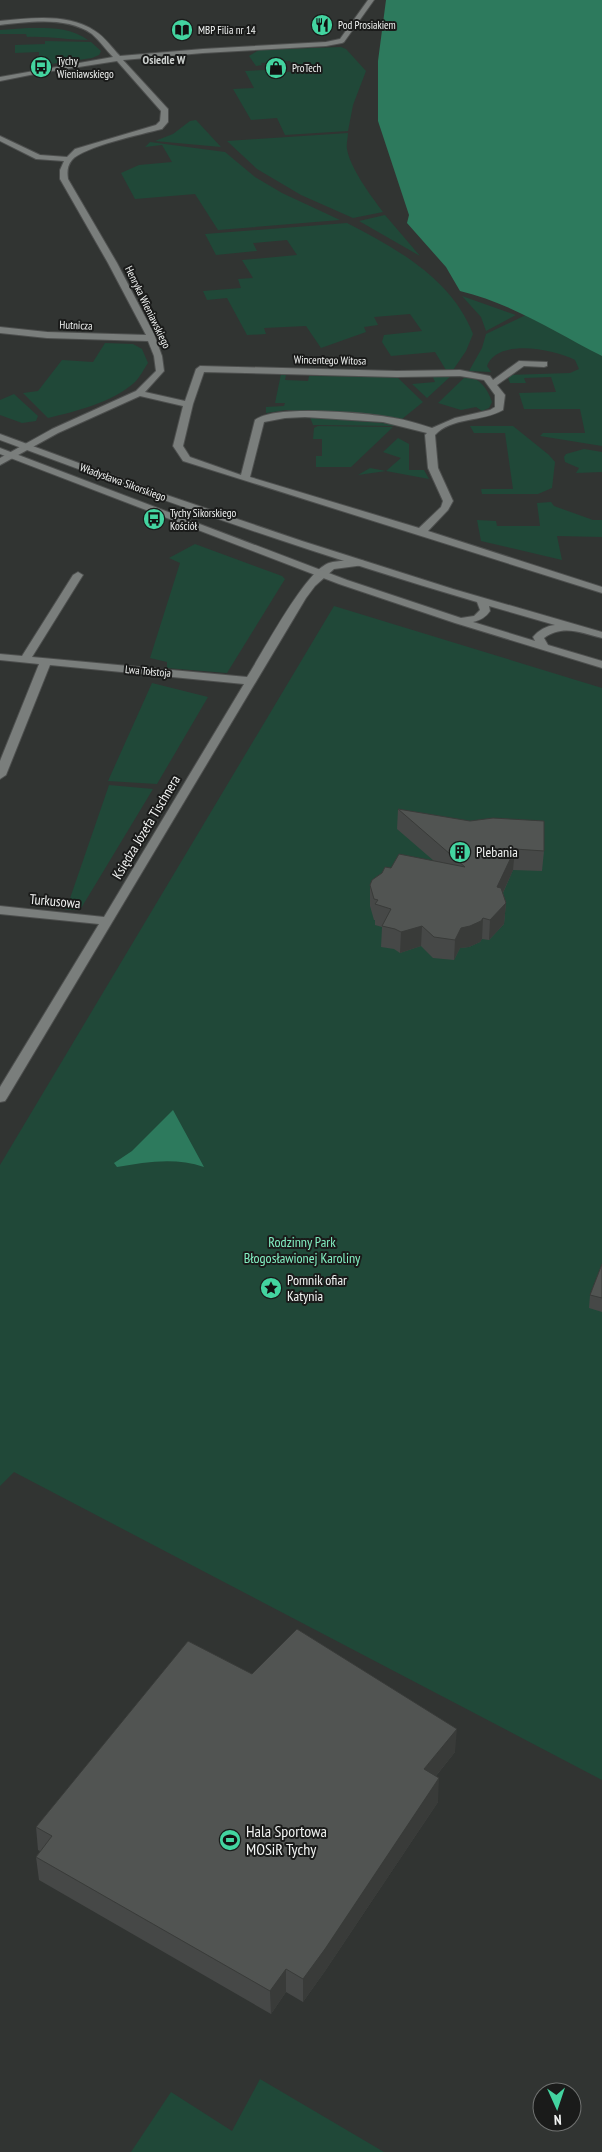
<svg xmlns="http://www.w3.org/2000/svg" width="602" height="2152" viewBox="0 0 602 2152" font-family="'PT Sans Narrow',sans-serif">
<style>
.green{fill:#204838}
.forest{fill:#2d7a5d}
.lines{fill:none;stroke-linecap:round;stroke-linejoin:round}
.minor-casing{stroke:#4d4f4e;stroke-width:2}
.tertiary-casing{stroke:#4d4f4e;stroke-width:2}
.minor{fill:#7a7e7c;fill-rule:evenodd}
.tertiary{fill:#7a7e7c;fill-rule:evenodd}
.wall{fill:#464847}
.shaded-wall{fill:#393b39}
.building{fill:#515452;stroke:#393b39}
.labels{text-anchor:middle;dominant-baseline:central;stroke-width:4;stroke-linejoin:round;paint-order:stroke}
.far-poi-label{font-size:11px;fill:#f2f4f3;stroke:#1a1b1a;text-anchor:start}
.far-street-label{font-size:11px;fill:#f2f4f3;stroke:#1a1b1a}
.far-neighbourhood-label{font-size:12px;font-weight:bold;fill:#cdd1cf;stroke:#1a1b1a}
.street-label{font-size:14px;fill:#f2f4f3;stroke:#1a1b1a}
.poi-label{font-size:14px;fill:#f2f4f3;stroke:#1a1b1a;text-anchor:start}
.park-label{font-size:14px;fill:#83efc2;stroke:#1a1b1a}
.near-poi-label{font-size:16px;fill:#f2f4f3;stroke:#1a1b1a;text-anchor:start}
</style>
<rect width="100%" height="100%" fill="#313432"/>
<path class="green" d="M28,28C50,28 70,27 88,40C67,40 48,36 27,37L26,34H0V30Z
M45,41L91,42L101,51L99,55L92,58L44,65V58L39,56V52L15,53V45L45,44Z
M341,47L346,49L366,71L353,105L348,131L285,135L277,118L251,120L233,89L254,88L245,71L265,70L267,74L297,71L290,61L261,63L262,65L256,66L249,56L259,50Z
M196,120L221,147L155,141L173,134L190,121Z
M348,133C348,138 346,144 347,149C350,168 371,196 383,212L353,218L301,195L257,169L227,141Z
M150,142L225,152L255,177L282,193L340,220L218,230L195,194L135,199L121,173L139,165L172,162L162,145L145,147Z
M385,215L420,256L359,221Z
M347,223C396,248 452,279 473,334L466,351L453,370H446L435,352L391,356L382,342L384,335L422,331L410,314L374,317L378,325L364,327L366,332L321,348L306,326L264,328L266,334L247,335L227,298L207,300L203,291L241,288L238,279L253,278L242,260L297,255L287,240L253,243L257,251L216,255L205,234Z
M462,296L516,315L486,331L481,317Z
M526,315L602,356V446L540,436L543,433H585L580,409H524L519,393L556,392L551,377L524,378L526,383H510L507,375L570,373L579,369L575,360C554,349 497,338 487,366L491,372L469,371L482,348L486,334Z
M105,343L133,344L142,349L148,363C144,369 140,377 135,382C112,403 76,411 48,418L23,393L38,391L62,360L93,362Z
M281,374L286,375L285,380L308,381L309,376L397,377L423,402L402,419L286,410L266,413V407L284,406L285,403H275Z
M432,375H452L427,398L412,384L435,382Z
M466,376C481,379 487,388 492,402L489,408L482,411L476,407L461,410L438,403Z
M14,394L38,416L36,421L22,423L0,415V400Z
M310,417L393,424L397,426L313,425Z
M318,426L393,427L351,467H316V456H322V439H313L314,428Z
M470,426H513L549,455L555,462L552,488L538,494H482L481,489H513L505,433H474Z
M398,438L409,444V470H424L429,479L386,471L358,475L370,468L386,471L401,458L383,452Z
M584,449L602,452V472L576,473L579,468L565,462L564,457L566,454Z
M551,502L554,506L593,520H602V537L557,536L562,560L481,541L477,520L496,521L497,526H540L537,503Z
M195,544L282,576L285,579L227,673L167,668V662L150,658L180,563L169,558Z
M334,606L602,688V1780L14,1472L0,1486V1165Z
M152,683L208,697L157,784L108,781Z
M109,785L153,789L80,910H66Z
M260,2079L384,2152H131L171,2092L232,2131Z"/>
<path class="forest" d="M386,0H602V356C555,332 511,303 460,291L446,267L407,223L409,215L378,121V61Z
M173,1110L204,1167C175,1157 146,1162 117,1167L114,1163L132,1151Z"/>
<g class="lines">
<g class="minor-casing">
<path id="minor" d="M368,0H374L344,42L342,43L326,46L203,53L123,60L168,109V122L162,129C142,134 83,147 72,160C67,166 67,172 68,179L117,263L154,334L162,356L164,371L145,392L185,401L196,369L200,366L397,371L460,370L490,376L493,380L519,361L547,362V366L544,367L524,366L497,385L505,395L503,410C483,422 451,417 435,435L438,468L453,501L448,510L428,531L602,587V593L183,461L173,446L183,406L140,396L58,433L0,465V458L52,429L136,391L156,371L154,356L148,341L47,338L0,333V327L47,332L146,335L108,263L60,179V170L64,161L36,159L0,141V136L40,155L67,157L75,149L156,125L160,121L161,111L117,61L40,73L0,81V77L113,57C106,50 100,41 92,34C67,16 28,22 0,25V21C30,18 69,13 95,31C105,37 112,48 120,56L203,49L326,42L340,39ZM204,372L397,377L460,376L484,380L495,395V407L490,410L455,418L432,428C419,424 407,420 394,418C368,413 274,404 255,420L241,475L190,457L183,446L193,404ZM305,417L383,422L427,433L425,435L428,468L443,501L441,507L419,528L250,477L264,422L285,418Z
M360,560L364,561V565L334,569L315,586L306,598L7,1098L5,1101L0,1102V1087L99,924L0,914V906L104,917L244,684L50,665L6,775L0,779V761L39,664L0,660V654L22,656L73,575L78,572L83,575L32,657L247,677C262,654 305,571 329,563C339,560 350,561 360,560Z"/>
</g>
<g class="tertiary-casing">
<path id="tertiary" d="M0,434L152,490L302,541L453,589L602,632V638C581,633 563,624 544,638L548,645L602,661V668L455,623L339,584L0,454V448L347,580L461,618L474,616L480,610L477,602C316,555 157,499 0,440ZM489,606L555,625C546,626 539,630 533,637L535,641L473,622C481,620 486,617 490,611Z"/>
</g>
<use href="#minor" class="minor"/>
<use href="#tertiary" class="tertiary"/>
</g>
<path class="wall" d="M398,809L544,851L542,871L513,870L503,893L506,903L504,924L489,940L482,939L480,942L469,947L460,948L454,960L433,958L421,946L400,953L394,949L381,947L382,927L375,925V920H374L370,906V885L391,868L434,861L397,829Z
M602,1264V1312L589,1308L590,1295Z
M252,1674L455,1752L436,1776L438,1802L325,1971L303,2002L286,1992L271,2014L39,1880L36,1857L40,1851L38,1850L36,1827Z"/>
<path class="shaded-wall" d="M515,849L513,870L496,908L497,887Z
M506,903L504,924L489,940L490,920Z
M483,918L482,939L480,942L469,947L460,948L454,960L455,940L461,928Z
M422,926L421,946L400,953L401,932Z
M457,1729L455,1752L423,1792L424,1769Z
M439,1778L438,1802L325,1971L303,2002V1979Z
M286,1969V1992L271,2014L270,1991Z"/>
<path class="building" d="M398,809L470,821L493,818L544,821V851L515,849L497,887L501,888L506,903L490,920L483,918L481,921L470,926L461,928L455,940L434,937L422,926L401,932L395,929L382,926L391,909L375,904L378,900L374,899L370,885L372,880L382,873L385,867L391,868L399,854L465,867Z
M602,1264V1298L590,1295Z
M297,1629L457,1729L424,1769L439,1778L325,1949L303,1979L286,1969L270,1991L36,1857L52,1836L36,1827L188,1641L252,1674Z"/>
<defs>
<g id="restaurant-disc" transform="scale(1.125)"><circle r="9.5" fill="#43d4a0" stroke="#1a1b1a"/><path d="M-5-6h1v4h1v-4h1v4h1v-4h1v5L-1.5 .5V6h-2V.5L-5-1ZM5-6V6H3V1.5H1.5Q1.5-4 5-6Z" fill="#111"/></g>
<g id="library-disc" transform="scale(1.125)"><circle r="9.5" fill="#43d4a0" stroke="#1a1b1a"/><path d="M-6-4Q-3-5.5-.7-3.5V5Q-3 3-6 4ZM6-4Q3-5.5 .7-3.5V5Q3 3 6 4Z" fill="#111"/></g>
<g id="bus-disc" transform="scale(1.125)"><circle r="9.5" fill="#43d4a0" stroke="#1a1b1a"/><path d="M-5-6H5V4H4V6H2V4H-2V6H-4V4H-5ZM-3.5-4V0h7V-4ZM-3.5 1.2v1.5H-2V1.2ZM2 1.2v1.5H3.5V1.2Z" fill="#111"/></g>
<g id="shop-disc" transform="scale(1.125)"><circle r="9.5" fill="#43d4a0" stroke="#1a1b1a"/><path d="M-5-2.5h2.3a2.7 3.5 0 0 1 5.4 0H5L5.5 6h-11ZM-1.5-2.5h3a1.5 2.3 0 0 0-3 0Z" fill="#111"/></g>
<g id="building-disc" transform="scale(1.125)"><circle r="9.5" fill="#43d4a0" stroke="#1a1b1a"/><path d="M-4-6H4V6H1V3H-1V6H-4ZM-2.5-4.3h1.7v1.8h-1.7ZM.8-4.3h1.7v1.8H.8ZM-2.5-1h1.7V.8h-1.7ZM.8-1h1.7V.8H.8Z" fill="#111"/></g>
<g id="sight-disc" transform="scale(1.125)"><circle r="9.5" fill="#43d4a0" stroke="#1a1b1a"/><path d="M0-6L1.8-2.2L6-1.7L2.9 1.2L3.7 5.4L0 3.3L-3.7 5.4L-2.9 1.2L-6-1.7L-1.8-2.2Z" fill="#111"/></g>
<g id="stadium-disc" transform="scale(1.125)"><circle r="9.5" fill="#43d4a0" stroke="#1a1b1a"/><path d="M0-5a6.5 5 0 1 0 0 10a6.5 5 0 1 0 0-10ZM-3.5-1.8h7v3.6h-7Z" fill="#111"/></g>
</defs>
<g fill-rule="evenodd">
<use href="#restaurant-disc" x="322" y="25"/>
<use href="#library-disc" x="182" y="30"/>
<use href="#bus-disc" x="41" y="67"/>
<use href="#shop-disc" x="276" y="68"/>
<use href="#bus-disc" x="154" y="519"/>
<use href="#building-disc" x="460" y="852"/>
<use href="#sight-disc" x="271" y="1288"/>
<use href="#stadium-disc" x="230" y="1840"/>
</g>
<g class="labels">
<g class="far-poi-label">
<text x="338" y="25">Pod Prosiakiem</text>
<text x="198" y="30">MBP Filia nr 14</text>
<text x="57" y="61">Tychy<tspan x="57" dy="13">Wieniawskiego</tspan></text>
<text x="292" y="68">ProTech</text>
<text x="170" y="513">Tychy Sikorskiego<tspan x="170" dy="13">Kościół</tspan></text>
</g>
<g class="far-street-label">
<text transform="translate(148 307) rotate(64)">Henryka Wieniawskiego</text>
<text transform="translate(76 325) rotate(2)">Hutnicza</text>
<text transform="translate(330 360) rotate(1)">Wincentego Witosa</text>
<text transform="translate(123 482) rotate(20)">Władysława Sikorskiego</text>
<text transform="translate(148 671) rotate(5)">Lwa Tołstoja</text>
</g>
<g class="far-neighbourhood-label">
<text x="164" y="59">Osiedle W</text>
</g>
<g class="street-label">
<text transform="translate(146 827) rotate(-59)">Księdza Józefa Tischnera</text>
<text transform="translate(55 901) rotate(5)">Turkusowa</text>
</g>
<g class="poi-label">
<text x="476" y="852">Plebania</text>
<text x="287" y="1280">Pomnik ofiar<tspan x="287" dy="16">Katynia</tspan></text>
</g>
<g class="park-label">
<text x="302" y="1242">Rodzinny Park<tspan x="302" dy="16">Błogosławionej Karoliny</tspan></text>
</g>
<g class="near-poi-label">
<text x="246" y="1831">Hala Sportowa<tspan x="246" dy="18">MOSiR Tychy</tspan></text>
</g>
</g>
<g transform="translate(557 2107) rotate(177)"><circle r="24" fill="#1a1b1a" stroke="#707271"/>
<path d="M0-4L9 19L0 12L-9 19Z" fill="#43d4a0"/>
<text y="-8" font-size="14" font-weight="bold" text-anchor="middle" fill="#f2f4f3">N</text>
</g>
</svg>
